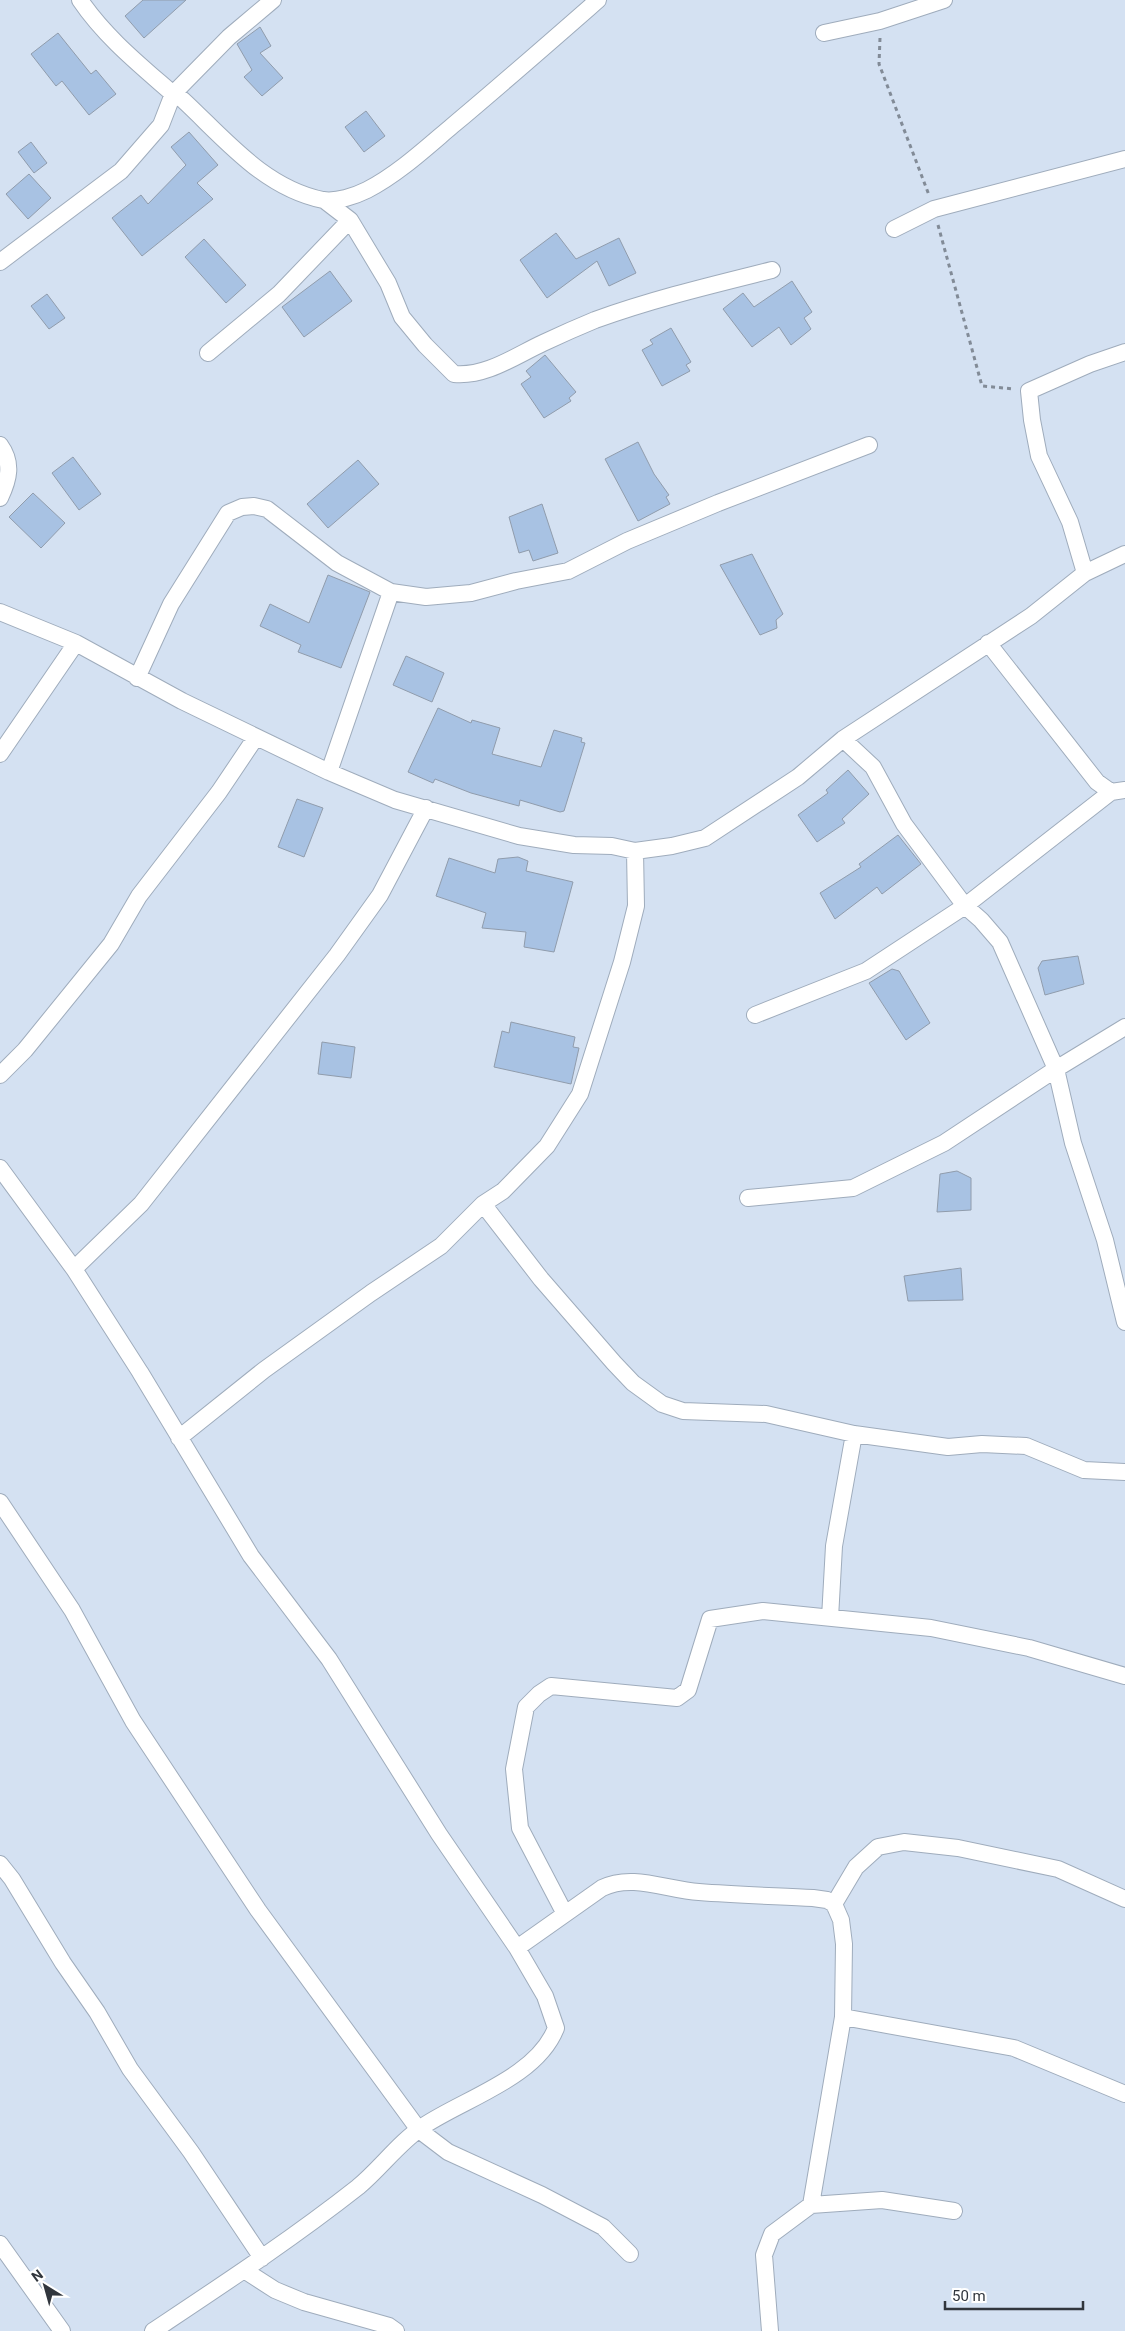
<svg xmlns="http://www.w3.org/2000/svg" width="1125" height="2331" viewBox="0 0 1125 2331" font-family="Roboto,sans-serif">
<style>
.building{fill:#a8c2e3;stroke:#909cac}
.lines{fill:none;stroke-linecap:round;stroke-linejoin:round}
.street-casing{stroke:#9facbc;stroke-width:18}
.path{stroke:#828b97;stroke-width:3;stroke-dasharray:4 4;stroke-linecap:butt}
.street{stroke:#fff;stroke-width:16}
</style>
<rect width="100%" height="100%" fill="#d4e1f2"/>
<path class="building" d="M143,0H186L144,38L125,16Z
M260,27L271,46L260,53L283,78L262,96L244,77L252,70L237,44Z
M58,33L91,74L96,70L116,94L89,115L62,81L56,86L31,54Z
M366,111L385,136L364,152L345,127Z
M189,132L218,165L197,183L213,199L142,256L112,218L141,195L148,204L186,165L171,147Z
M31,142L47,163L34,173L18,152Z
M29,174L51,198L28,219L6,194Z
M556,233L576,259L619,238L636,273L609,286L597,261L547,298L520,260Z
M204,239L246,285L226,303L185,257Z
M330,271L352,301L304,337L282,307Z
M792,281L812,312L804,318L811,329L791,345L779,327L752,347L723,309L743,293L754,307Z
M47,294L65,318L49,329L31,306Z
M671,328L691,362L686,365L690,371L662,386L642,350L653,344L650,340Z
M545,355L576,392L569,398L571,401L544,418L521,384L531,377L526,371Z
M638,442L654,474L669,495L666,497L670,504L638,521L605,459Z
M73,457L101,494L79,510L52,473Z
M358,460L379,484L328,528L307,504Z
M33,493L65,523L41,548L9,517Z
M542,504L558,553L533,561L529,550L519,553L509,517Z
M752,554L783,614L776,620L777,628L760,635L720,565Z
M328,575L370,592L341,668L298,652L301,645L260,626L270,604L309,623Z
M406,656L444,673L432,702L393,685Z
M438,708L471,723L472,720L500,728L492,754L541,767L554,730L582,738L581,742L585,743L564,811L560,812L520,800L519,806L471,793L435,779L433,783L408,772Z
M848,770L869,794L842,819L845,823L817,842L798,815L828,793L826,790Z
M297,799L323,808L304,857L278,847Z
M898,835L921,864L882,894L877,887L835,919L820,893L861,867L859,864Z
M518,857L528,861L526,871L573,882L554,952L524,947L526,932L482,928L486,913L436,896L449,858L495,873L498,859Z
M1078,956L1084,984L1045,995L1038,968L1042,961Z
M892,969L899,971L930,1023L906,1040L869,983Z
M511,1022L575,1037L573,1047L579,1048L571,1084L494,1067L502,1031L509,1033Z
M322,1042L355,1047L351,1078L318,1074Z
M957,1171L971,1178V1210L937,1212L940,1174Z
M961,1268L963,1300L908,1301L904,1276Z"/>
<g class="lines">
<g class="street-casing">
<path id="street" d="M80,0C105,37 140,65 173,94L183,100C225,139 264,188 323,200C337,202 355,196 367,190C398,174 426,148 452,126C501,85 550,42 598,0
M824,33L880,21L944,0
M324,200L350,220L388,283L402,317L425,345L454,374C486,377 515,356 543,343C560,335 578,327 595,320C653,299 712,285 772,270
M894,229L934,209L1125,159
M0,262L121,171L161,125L173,94L229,37L273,0
M208,353L279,294L350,220
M0,445C13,463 9,479 0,498
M1085,573L1070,522L1039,456L1032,420L1029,391L1090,364L1125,352
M0,612L76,643L182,701L329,772L395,800L519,836L574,845L612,846L635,851L672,846L705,838L798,777L843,739L1031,616L1085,573L1125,554
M988,643L1097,782L1111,792L1125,790
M137,678L171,604L228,513L242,507L254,506L267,509L337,563L391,592L426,597L471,593L516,581L568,571L627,541L718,503L869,445
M843,739L873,767L904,824L965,906L981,920L1000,942L1056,1069L1073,1143L1105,1240L1125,1322
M0,754L76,643
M329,772L391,592
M755,1015L866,971L965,906L1111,792
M0,1075L25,1050L111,944L139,896L219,792L256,737
M0,1168L74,1269L140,1372L251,1556L329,1659L439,1834L517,1948L545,1996L556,2028C537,2077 466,2098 425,2125C399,2142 381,2168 358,2187C292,2239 222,2285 153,2331
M748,1198L853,1188L944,1143L1056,1069L1125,1027
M483,1204L541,1279L614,1363L633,1383L662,1404L683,1411L766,1414L854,1434L948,1447L982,1444L1026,1446L1084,1470L1125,1472
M74,1269L141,1204L337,955L380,895L426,808
M179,1438L264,1370L371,1293L441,1246L483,1204L503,1191L547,1146L580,1094L622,962L636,906L635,851
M0,1502L72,1610L133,1721L258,1910L419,2130L448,2152L542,2195L603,2227L630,2254
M830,1618L834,1546L854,1434
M0,1864L12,1879L63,1963L97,2012L130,2069L191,2152L262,2258
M834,1904L856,1867L878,1847L904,1842L958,1848L1058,1869L1125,1899
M565,1914L520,1828L514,1769L526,1707L539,1694L551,1686L677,1698L688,1690L710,1619L763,1611L931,1628L1029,1648L1125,1676
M517,1948L602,1888C632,1873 667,1890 699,1892C737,1895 775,1896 813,1898L827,1900L834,1904L841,1920L844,1944L843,2017L811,2205
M843,2017L1014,2048L1125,2094
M0,2244L62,2331
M244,2270L275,2290L304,2302L389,2326L396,2331
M770,2331L764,2255L772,2234L811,2205L882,2200L954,2211"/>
</g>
<path class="path" d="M880,38L879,64L929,195
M938,225L982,386L1014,389"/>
<use href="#street" class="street"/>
</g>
<g transform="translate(45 2286) rotate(323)" stroke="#ffffff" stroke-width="4" paint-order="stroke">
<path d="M0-4L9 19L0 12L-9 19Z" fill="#31363d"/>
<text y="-8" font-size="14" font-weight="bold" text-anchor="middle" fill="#31363d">N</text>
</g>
<path d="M945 2301v8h138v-8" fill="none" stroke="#31363d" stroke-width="2.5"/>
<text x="952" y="2301" font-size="15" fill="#31363d" stroke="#ffffff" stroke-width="4" paint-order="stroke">50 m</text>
</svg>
